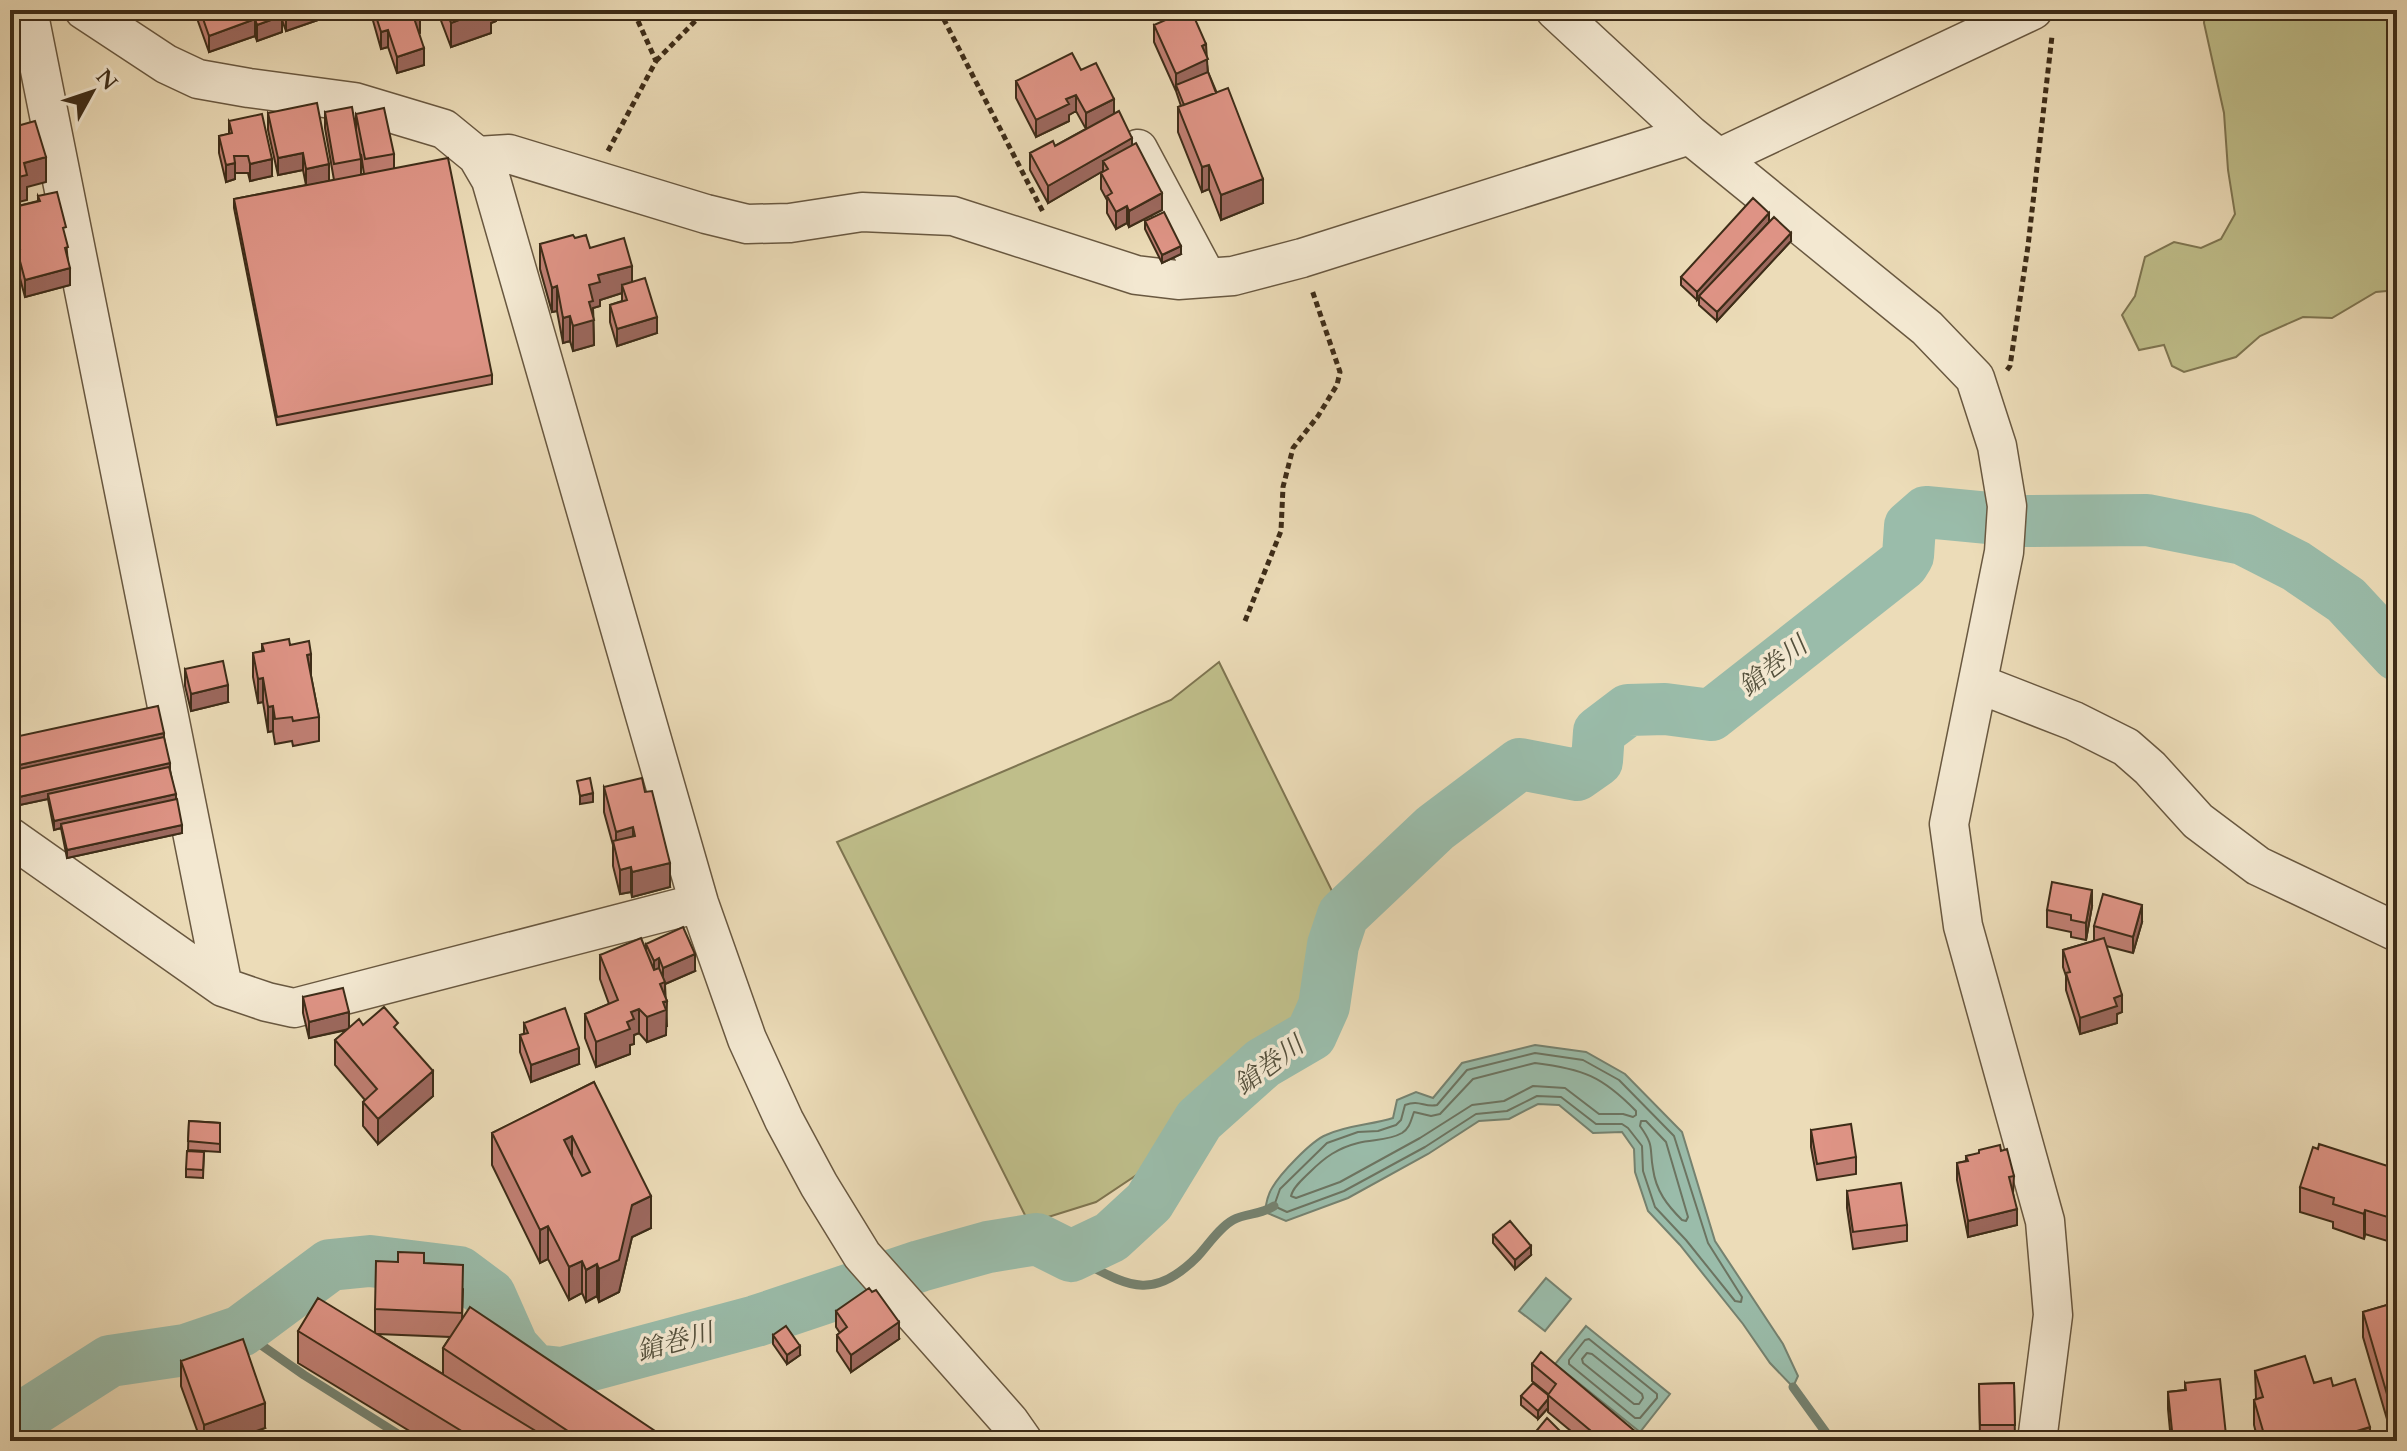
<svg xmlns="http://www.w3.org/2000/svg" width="2407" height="1451" viewBox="0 0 2407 1451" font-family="Cardo,'Noto Serif JP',serif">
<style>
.green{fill:#bfbe8a;stroke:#7e7551;stroke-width:2}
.water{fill:#9abcaa;stroke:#758270;stroke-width:2}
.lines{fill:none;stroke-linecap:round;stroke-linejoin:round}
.shore{stroke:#6c7461;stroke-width:2}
.stream{stroke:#758270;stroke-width:9}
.river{stroke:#9abcaa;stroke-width:52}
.minor-casing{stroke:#695840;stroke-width:41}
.path{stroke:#3d2c18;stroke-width:5;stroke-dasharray:6 4;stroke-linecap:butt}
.minor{stroke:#f3e8d1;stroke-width:38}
.wall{fill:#c07f73;stroke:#3d2c18;stroke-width:2;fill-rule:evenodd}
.shaded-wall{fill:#9c685e;stroke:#3d2c18;stroke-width:2}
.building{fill:#df9486;stroke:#3d2c18;stroke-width:2;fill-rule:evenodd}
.labels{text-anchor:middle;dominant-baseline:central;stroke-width:7;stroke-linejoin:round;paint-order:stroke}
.water-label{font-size:26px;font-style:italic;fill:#54503c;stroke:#f3e8d1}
</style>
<rect width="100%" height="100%" fill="#ecdcb8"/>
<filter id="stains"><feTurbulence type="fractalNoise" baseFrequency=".0025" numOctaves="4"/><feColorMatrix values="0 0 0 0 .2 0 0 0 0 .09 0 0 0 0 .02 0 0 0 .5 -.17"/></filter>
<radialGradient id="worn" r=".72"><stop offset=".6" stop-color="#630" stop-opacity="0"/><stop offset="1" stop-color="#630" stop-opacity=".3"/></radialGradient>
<path class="green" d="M2205,10H2397V290L2376,292L2332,318L2303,317L2260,336L2236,357L2184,372L2172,366L2164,345L2139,350L2122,315L2135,296L2145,257L2174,242L2201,248L2221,239L2235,214L2228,170L2224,113L2204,23Z
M1219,662L1336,899L1321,941L1310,1002L1291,1032L1229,1072L1180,1126L1147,1168L1096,1202L1029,1223L837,842L1171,700Z"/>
<path class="water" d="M1535,1045L1586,1052L1625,1074L1682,1132L1715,1241L1783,1344L1798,1376L1793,1387L1770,1363L1743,1324L1680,1245L1648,1211L1635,1172L1634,1149L1622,1132L1593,1133L1559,1105L1538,1104L1509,1119L1479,1121L1428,1154L1348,1198L1286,1221L1265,1212C1266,1203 1267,1196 1272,1188C1280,1174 1311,1141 1326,1135C1347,1125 1371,1125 1393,1118L1397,1100L1416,1092L1433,1098L1462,1063Z
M1546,1278L1571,1299L1545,1331L1519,1311Z
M1586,1326L1670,1394L1640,1432L1555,1364Z"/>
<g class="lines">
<path class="shore" d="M1535,1053L1583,1060L1619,1080L1674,1136L1708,1243L1742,1297L1741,1302L1735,1301L1686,1240L1655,1207L1643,1171L1642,1146L1628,1128L1622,1124H1596L1561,1097L1537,1096L1507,1111L1476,1114L1425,1147L1344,1191L1287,1212L1274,1206L1280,1189L1327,1143L1358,1132L1378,1131L1396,1125L1401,1120L1405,1105C1420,1099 1424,1108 1437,1105L1467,1070Z
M1535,1063C1583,1069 1602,1076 1636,1111V1115L1633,1117L1623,1114H1599L1565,1088L1533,1086L1504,1101L1472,1105L1420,1138L1340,1182L1296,1198L1291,1196C1293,1187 1303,1179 1310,1172C1325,1157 1338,1148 1358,1143C1373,1139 1388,1141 1402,1133C1410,1128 1411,1120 1414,1112L1431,1116L1440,1114L1473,1079Z
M1641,1121H1646L1666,1142L1688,1217L1686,1221L1682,1220C1667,1205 1656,1191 1653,1169C1649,1147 1655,1147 1640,1126Z
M1589,1339L1657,1394V1398L1640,1418H1635L1569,1364V1360L1585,1340Z
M1587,1353L1592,1354L1642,1394L1643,1398L1639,1404H1634L1583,1363L1582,1359Z"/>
<path class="stream" d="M1071,1256C1123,1282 1149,1306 1198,1256C1208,1245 1220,1227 1233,1220C1246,1213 1261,1215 1274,1206
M241,1331L304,1375L409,1441
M1793,1387L1832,1441"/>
<path class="river" d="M10,1420L24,1416L110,1361L185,1350L241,1331L330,1265L370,1261L459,1272L490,1295L513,1347L534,1370L562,1373L756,1321L920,1266L988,1247L1037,1239L1071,1256L1111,1237L1149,1202L1199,1120L1263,1063L1311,1035L1324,1006L1333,945L1343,915L1435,828L1520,764L1577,775L1597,761L1599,732L1628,710L1665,709L1711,715L1903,564L1908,556L1910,526L1926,512L2020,521L2147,520L2243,539L2296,566L2346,600L2397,655"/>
<g class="minor-casing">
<path id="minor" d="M28,10L223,987
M84,10L166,64L198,79L249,88L354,102L444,129L477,156L491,180L699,903L747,1039L784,1120L819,1185L862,1255L1009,1421L1023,1441
M1555,10L1690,135L1927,328L1975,378L1997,446L2007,506L2004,552L1949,824L1963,926L2045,1221L2053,1315L2037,1441
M1138,149L1207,278
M477,156L509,154L706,214L747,224L790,223L862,212L953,216L1136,275L1178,280L1233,276L1302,258L1690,135
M1719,158L2033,10
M1979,684L2074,721L2126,747L2150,768L2198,821L2258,866L2397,932
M10,837L223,987L267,1002L294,1008L699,903"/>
</g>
<path class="path" d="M939,10L1043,212
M656,61L706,10
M608,151L656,61L633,10
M2007,370L2010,366L2028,246L2052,36
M1245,621L1281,531L1283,487L1293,448L1318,416L1337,385L1340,372L1312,290"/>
<use href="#minor" class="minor"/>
</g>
<path class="wall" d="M194,10H347L286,31L282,20V32L257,41L255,36L209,52Z
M370,10H418L419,34L424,65L397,73L388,47L381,49Z
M437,10H496V21L491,23V33L451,47Z
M1154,25L1206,56L1208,72L1263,203L1221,220L1209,189L1202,192L1178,132V107L1181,106L1176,91L1154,42Z
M1081,70L1114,114L1132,145L1162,210L1129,227L1127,223L1116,229L1107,213V200L1101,189V173L1103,171L1048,203L1030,170V153L1055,146L1086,129L1076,111L1069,115V121L1036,137L1016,98V81Z
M325,112L356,128V114L394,154V168L492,375V384L277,425L234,208V199L306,185L303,170L278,175L268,130V113L329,181L334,180L325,128ZM361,154L364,174H361Z
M229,121L272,176L250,181L248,173H235V179L226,182L219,153V136L229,134Z
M38,196L66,241L70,285L25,297L17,267V253L10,228V208L38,201Z
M1145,221L1181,254L1162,263L1145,229Z
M1769,222L1791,241L1717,321L1699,305V297L1697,300L1681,285V277Z
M575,238L590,248L632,282L657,333L617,346L610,322V305L622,301V293L600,300V306L593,308L594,345L573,351L570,341L563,343L557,311L552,312L540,269V244Z
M262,644L290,645L311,676L319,717V741L293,746L292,741L275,744L273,731L268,732L263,702L258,703L253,677V653L262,651Z
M185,669L228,702L191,711L185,686Z
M164,738L182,833L67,858L61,828L54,830L48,799L10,807Z
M604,787L670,887L632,897L631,892L620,894L613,866V845L604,812Z
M2092,906L2086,940L2071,937V932L2047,927V910Z
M2142,922L2133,953L2106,946L2122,1012L2117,1014V1023L2080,1034L2066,990V976L2063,967V950L2094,941V926Z
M646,944L695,971L665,984L667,1026H666V1035L647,1042L639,1033L634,1035V1044L630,1045V1054L596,1067L585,1038V1014L609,1004L600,979V955L646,949Z
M303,997L349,1028L363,1025L398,1032L433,1096L378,1144L363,1126V1102L365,1100L335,1065V1040L347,1030L309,1038L303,1013Z
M524,1023L579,1064L531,1082L520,1052V1035L524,1034Z
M594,1082L651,1228L632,1237L619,1292L599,1302L597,1296L586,1302L582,1293L569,1300L548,1259L540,1263L492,1165V1133Z
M189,1121L220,1123V1152L188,1150Z
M1811,1130L1856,1157V1174L1817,1180L1811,1147Z
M2001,1151L2014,1176L2013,1193L2017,1225L1968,1237L1957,1180V1163L1966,1161V1156Z
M204,1152L203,1178L186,1177V1169Z
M2397,1169V1244L2365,1234L2364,1239L2333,1228V1222L2300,1212V1187Z
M1847,1191L1907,1225V1241L1853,1249L1847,1208Z
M1493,1235L1531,1255L1515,1269L1493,1243Z
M424,1263L463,1289L462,1319L670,1441H426L298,1363V1331L375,1332V1309ZM377,1334L450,1337L443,1348V1374Z
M2397,1302V1423L2389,1426L2363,1337V1312Z
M836,1311L899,1339L851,1372L837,1351V1335L840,1333L836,1327Z
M773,1335L800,1355L787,1364L773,1344Z
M181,1361L265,1428L228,1441H201L181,1386Z
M1532,1364L1643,1441H1583L1548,1412V1408L1538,1419L1521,1405V1396L1548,1394L1532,1381Z
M2255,1371L2333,1386L2370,1441H2258L2254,1425V1400L2256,1399Z
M2014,1383L2015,1441H1980L1979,1384Z
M2185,1383L2226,1435V1441H2171L2168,1409V1392L2185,1390Z"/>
<path class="shaded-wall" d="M298,10H347L286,31V14Z
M485,10H496V21L491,23V33L451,47V23Z
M282,16V32L257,41V25Z
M420,17V33L414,35V18Z
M255,19V36L209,52V36Z
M388,30V47L381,49V32Z
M1206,44L1208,76L1176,85V91V74L1202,46Z
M424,48V65L397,73V57Z
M1076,95V111L1069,115V121L1036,137V120L1066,99Z
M1114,99V116L1086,130V113Z
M1132,138V154L1103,161V171L1048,203V186Z
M303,153V170L278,175V158Z
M46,157V182L27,187V200L10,204V179L24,163Z
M272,159V176L250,181V164Z
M235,163V179L226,182V165Z
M329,164V181L306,186V169Z
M1209,165V189L1202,192V167Z
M1263,179V203L1221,220V195Z
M1162,193V210L1129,227V211Z
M1127,206V223L1116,229V212Z
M1769,213V222L1697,300V292Z
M1791,233V241L1717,321V312Z
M1181,246V254L1162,263V255Z
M632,266V290L622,285V293L600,300V306L593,308L594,345L573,351V326L589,285L598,275Z
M70,268V285L25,297V280Z
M557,286V311L552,312V288Z
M570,316V341L563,343V318Z
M657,317V333L617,346V329Z
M311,654V679L307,655Z
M263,678V702L258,703V679Z
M228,685V702L191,711V694Z
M273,706V731L268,732V707Z
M164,733V741L10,776V767Z
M170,763V771L48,794V799L10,807V799Z
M593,793V802L580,804V796Z
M176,794V803L61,824V828L54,830V821Z
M182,825V833L67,858V850Z
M633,827V852H616V832Z
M670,863V887L632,897V872Z
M631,867V892L620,894V870Z
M2092,890V906L2086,940V923Z
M2142,905V922L2133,953V937Z
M695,954V971L665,984V1002L667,1001L666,1035L647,1042V1017L660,984L663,982V968Z
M659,958V975L654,977V961Z
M2122,995V1012L2117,1014V1023L2080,1034V1018L2114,998Z
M639,1009V1033L634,1035V1044L630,1045V1054L596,1067V1042L627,1022L631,1012Z
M349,1012V1029L309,1038V1022Z
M579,1048V1064L531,1082V1065Z
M433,1071V1096L378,1144V1119Z
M572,1136V1168L564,1140Z
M651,1196V1228L632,1237L619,1292L599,1302V1269L632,1205Z
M2017,1209V1225L1968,1237V1221Z
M2365,1210V1234L2364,1239V1214Z
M548,1226V1259L540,1263V1230Z
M1531,1246V1255L1515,1269V1260Z
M582,1261V1293L569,1300V1267Z
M597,1264V1296L586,1302V1270Z
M899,1322V1339L851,1372V1355Z
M800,1346V1355L787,1364V1355Z
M1548,1399V1408L1538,1419V1411Z
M2397,1399V1423L2389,1426V1401Z
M265,1403V1428L228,1441H204V1425Z
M2370,1427V1441H2334V1438Z"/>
<path class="building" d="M200,10H280L282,16L257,25L255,19L209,36Z
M285,10H298L286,14Z
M374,10H418L420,17L414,18L424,48L397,57L388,30L381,32Z
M446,10H485L451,23Z
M1188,10H1191L1206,44L1202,46L1208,59L1176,74L1154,25Z
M1072,53L1081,70L1096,63L1114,99L1086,113L1076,95L1066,99L1069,104L1036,120L1016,81Z
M1208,72L1216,93L1184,105L1176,85Z
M1228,88L1263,179L1221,195L1209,165L1202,167L1178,107Z
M317,103L329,164L306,169L303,153L278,158L268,113Z
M352,107L361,159L334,164L325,112Z
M384,108L394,154L365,159L356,114Z
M1119,111L1132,138L1048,186L1030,153L1053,141L1055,146Z
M262,114L272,159L250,164L248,156H234L235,163L226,165L219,136L232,133L229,121Z
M35,121L46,157L24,163L27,175L10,179V138H11L10,128Z
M1136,143L1162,193L1129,211L1127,206L1116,212L1107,196L1112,193L1101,173L1108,169L1103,161Z
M448,158L492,375L277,417L234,199Z
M57,192L66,227L63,228L68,247L65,248L70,268L25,280L17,250L20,249L10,208L40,201L38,196Z
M1753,198L1769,213L1697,292L1681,277Z
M1164,212L1181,246L1162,255L1145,221Z
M1774,217L1791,233L1717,312L1699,296Z
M573,235L575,238L586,235L590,248L624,238L632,266L598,275L600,282L589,285L593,301L589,302L594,320L573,326L570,316L563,318L557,286L552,288L540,244Z
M645,278L657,317L617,329L610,305L627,300L622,285Z
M289,639L290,645L309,641L311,654L307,655L319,717L293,721L292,717L275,719L273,706L268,707L263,678L258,679L253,653L264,651L262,644Z
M223,661L228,685L191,694L185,669Z
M158,706L164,733L10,767V738Z
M164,737L170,763L10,799V771Z
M169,767L176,794L54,821L48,794Z
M590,778L593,793L580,796L577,781Z
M642,778L645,792L652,791L670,863L632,872L631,867L620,870L613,841L635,836L633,827L616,832L604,787Z
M177,799L182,825L67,850L61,824Z
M2052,882L2092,890L2086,923L2071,920V915L2047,910Z
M2103,894L2142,905L2133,937L2094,926Z
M683,927L695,954L663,968L659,958L654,961L646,944Z
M641,938L654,970L659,968L665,982L660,984L667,1001L663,1002L666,1010L647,1017L639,1009L631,1012L634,1019L627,1022L630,1029L596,1042L585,1014L618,1000L600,955Z
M2104,938L2122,995L2114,998L2117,1006L2080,1018L2066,973L2070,972L2063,950Z
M343,988L349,1012L309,1022L303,997Z
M384,1007L398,1023L394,1027L433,1071L378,1119L363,1102L377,1089L335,1040L359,1019L363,1025Z
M565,1008L579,1048L531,1065L520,1035L528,1033L524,1023Z
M594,1082L651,1196L632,1205L619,1260L599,1269L597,1264L586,1270L582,1261L569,1267L548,1226L540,1230L492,1133ZM572,1136L590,1172L582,1176L564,1140Z
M189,1121L220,1123V1144L188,1141Z
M1851,1124L1856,1157L1817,1164L1811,1130Z
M2319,1144L2397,1169V1220L2365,1210L2364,1214L2333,1204L2334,1198L2300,1187L2313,1147L2318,1149Z
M2000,1145L2001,1151L2007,1149L2014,1176L2009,1177L2017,1209L1968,1221L1957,1163L1968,1161L1966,1156L1979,1153V1150Z
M187,1151L204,1152L203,1170L186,1169Z
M1901,1183L1907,1225L1853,1232L1847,1191Z
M1510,1221L1531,1246L1515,1260L1493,1235Z
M398,1252L424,1253V1263L463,1265L462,1313L375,1309L376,1261L398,1262Z
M869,1288L872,1292L876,1290L899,1322L851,1355L837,1335L847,1327L836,1311Z
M318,1298L552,1441H478L298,1331Z
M2397,1302V1399L2389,1401L2363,1312Z
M470,1307L670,1441H583L443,1348Z
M786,1326L800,1346L787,1355L773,1335Z
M243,1339L265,1403L204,1425L181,1361Z
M1541,1352L1643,1438L1641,1441H1621L1617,1438L1615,1441H1603L1548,1395L1556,1384L1532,1364Z
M2305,1356L2314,1383L2331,1378L2333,1386L2355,1379L2370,1427L2334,1438L2335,1441H2266L2254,1400L2263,1397L2255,1371Z
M2220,1379L2226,1435L2173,1440L2168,1392L2186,1390L2185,1383Z
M1533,1383L1548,1395V1399L1538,1411L1521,1396Z
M2014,1383L2015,1425H1980L1979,1384Z
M1547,1418L1570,1441H1528Z"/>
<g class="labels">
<g class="water-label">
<text transform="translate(1773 666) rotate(-38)">鎗巻川</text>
<text transform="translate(1269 1065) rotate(-36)">鎗巻川</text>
<text transform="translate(675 1342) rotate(-15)">鎗巻川</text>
</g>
</g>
<rect width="2407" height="1451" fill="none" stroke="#ecdcb8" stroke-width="40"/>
<rect x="12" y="12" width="2383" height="1427" fill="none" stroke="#3d2c18" stroke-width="4"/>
<rect x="20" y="20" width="2367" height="1411" fill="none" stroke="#3d2c18" stroke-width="2"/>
<g transform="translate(92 92) rotate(50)" stroke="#f3e8d1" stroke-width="6" paint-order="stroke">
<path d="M0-6L14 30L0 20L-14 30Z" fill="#3d2c18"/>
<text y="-12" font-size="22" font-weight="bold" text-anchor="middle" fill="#3d2c18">N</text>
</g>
<rect width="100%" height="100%" filter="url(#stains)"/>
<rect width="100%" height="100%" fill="url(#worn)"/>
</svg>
